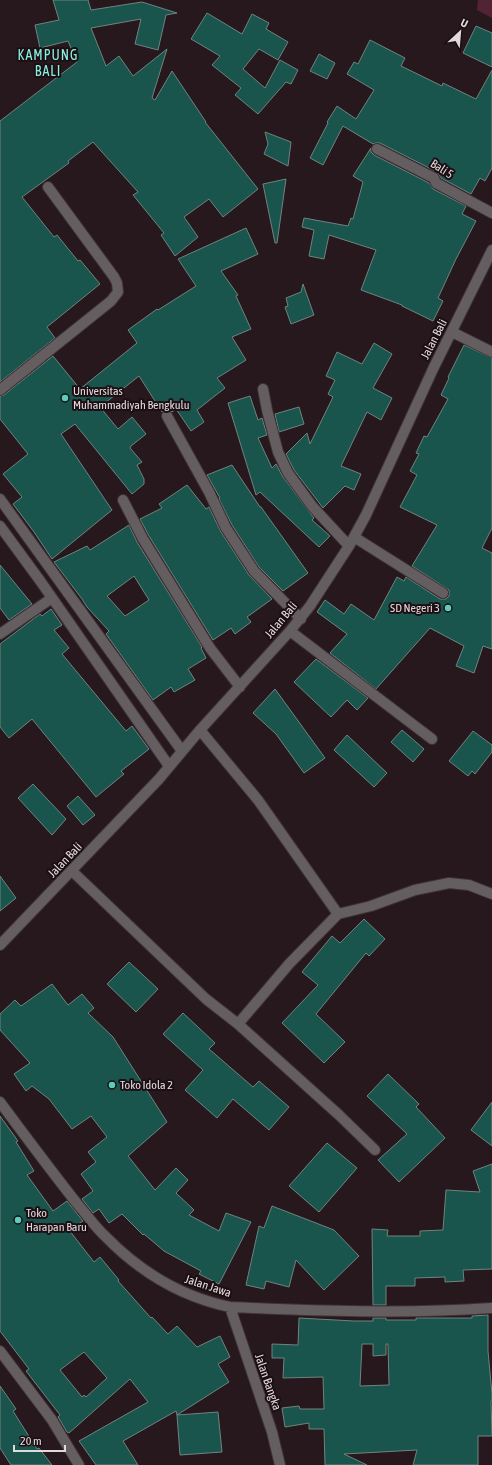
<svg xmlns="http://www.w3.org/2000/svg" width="492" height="1465" viewBox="0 0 492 1465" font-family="'Asap Condensed',sans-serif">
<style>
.green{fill:#522235}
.building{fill:#19554c;stroke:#70837f;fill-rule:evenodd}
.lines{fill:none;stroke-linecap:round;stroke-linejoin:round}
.minor-casing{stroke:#403338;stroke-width:12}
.minor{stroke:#655e60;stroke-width:10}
.poi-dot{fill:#5acebd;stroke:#1c0f14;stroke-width:1.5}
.labels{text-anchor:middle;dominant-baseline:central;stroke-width:4;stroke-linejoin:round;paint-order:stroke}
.street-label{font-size:12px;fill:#e3d9dc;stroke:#1c0f14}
.poi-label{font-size:12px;fill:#e3d9dc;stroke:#1c0f14;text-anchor:start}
.quarter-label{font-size:14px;letter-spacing:1px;fill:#8af1e0;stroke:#1c0f14}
</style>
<rect width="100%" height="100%" fill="#26181d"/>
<path class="green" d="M478,0H492V18L477,10Z"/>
<path class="building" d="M53,0H88L91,10L142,2L177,13L166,15L158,50L135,44L141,19L91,28L106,66L119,56L133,76L167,49L152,98L155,100L172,71L206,122H205L258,189L223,217L209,199L184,217L198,237L175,256L161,235L164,233L133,195L138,192L93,142L68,161L69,163L22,197L54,237L57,235L78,261L80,260L100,284L47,327L55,338L0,382V121L77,62L68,41L40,48L35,25L59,20Z
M207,13L242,34L252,14L269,23L266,29L288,42L278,60L259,49L243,69L265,88L280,60L298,70L291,84L286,82L258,114L235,95L241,88L212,65L220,56L191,39Z
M476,26L492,33V67L463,53Z
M370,40L405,58L401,66L442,86L443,83L476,99L492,70V168L485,181L480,178L471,194L441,178L437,172L380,143H376L373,144L343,126L323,165L310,158L328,123L327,122L337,106L356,119L374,90L347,74L354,62L358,64Z
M319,54L335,63L327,79L310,71Z
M265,132L291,142L288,166L264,154L268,144Z
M371,148V152L374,155L429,183L433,189L466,206L462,214L476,221L456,259L438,298L443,301L433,321L402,306V305L361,290L376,250L329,235L324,259L309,256L314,230L302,227L304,218L348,226L351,218L353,219L363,182L353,176Z
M286,179L277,243H275L263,184Z
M246,228L258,254L221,271L238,295L236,296L251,329L232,337L246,360L217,378L225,388L197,410L204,422L191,431L176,409L172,412L168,410L162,412L139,376L100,407L118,429L132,417L146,434L131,446L130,448L142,462L137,465L144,479V484L132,494L75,424L61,434L112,510L52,559L34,532L13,504L22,497L3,474L28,454L0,419V396L4,395L53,356L80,389L137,343L128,330L157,309L158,310L196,286L178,259Z
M303,284L314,315L291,324L285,307L288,306L286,298L301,292Z
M374,343L392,354L373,388L392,398L381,420L367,412L341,466L361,474L354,490L345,486L323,508L294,470L286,454L307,433L310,444L333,397L328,394L335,380L326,376L337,352L362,364Z
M464,345L492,358V528L482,548L492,553V649L483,646L474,673L456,666L464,646L430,628L376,689L330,653L347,634L317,612L325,600L344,614L351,604L374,620L397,577L404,581L406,577L440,599H446L449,596V590L446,588L412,566L437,525L400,507L417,475L410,471L419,454L416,453L424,436L427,437L448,399L441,395L449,378L448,377Z
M250,396L258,420L262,418L267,435L258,438L272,468L276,464L283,477L314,518L312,520L330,536L319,547L260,492L256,495L228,403Z
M299,407L304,424L279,432L275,414Z
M232,465L260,507H261L308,573L283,591L259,567L232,525L219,499L220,498L207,475Z
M187,485L206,509L209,507L221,532L249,575L272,599L247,617L251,622L235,634L231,628L213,640L149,536L140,519L162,508L159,504Z
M129,525L137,542L202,647L201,648L206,658L188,669L195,680L174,692L171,687L153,700L106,634L109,631L87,607L82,599L54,562L87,546L90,550ZM134,576L149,600L125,616L107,596Z
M0,565L32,604L9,620L0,608Z
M51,609L62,625L54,630L69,648L62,654L126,731L132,726L149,749L121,771L124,774L96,797L32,719L9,738L0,727V644L40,614L42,616Z
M316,659L368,698L357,710L347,700L331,717L294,682Z
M275,689L325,758L304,773L276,734L253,713Z
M402,730L424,749L413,762L391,742Z
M473,731L492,745V752L475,774L472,771L468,776L449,761Z
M347,735L387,773L374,787L334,750Z
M33,784L66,819L52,835L18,798Z
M78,796L95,815L83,825L67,806Z
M0,876L16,898L0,911Z
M364,919L385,939L369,956L366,953L316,1014L345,1042L324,1063L282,1023L318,985L302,972L332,936L340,943Z
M129,962L158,989L136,1012L107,984Z
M52,984L68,1005L82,994L94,1008L88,1013L113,1037L167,1122L128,1156L155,1190L176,1168L188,1180L176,1193L194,1210L189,1215L219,1231L226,1213L251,1222L219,1284L199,1274L201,1271L164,1251L144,1234L143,1235L122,1214L109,1223L99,1209L93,1213L82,1199L93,1191L81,1174L96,1162L88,1152L107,1137L91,1116L72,1129L49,1099L32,1086L26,1091L14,1074L30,1063L0,1030V1014L15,1000L21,1006Z
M183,1013L215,1043L209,1049L253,1087L259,1081L289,1107L269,1130L233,1099L217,1118L185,1090L203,1070L163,1034Z
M388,1074L419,1104L416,1107L445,1138L399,1182L378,1160L407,1134L367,1096Z
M492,1102V1146L471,1130Z
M0,1116L18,1141L16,1142L34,1171L27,1175L53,1211L67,1201L83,1221L69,1230L94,1262L100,1257L119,1280L118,1281L151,1318L152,1317L168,1334L177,1326L197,1347L220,1336L230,1357L218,1364L229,1382L177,1415L176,1411L123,1441L138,1465H96L79,1441L148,1402L130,1379L69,1433L67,1432L58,1417L60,1415L26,1371L29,1369L0,1331ZM84,1352L107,1378L86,1397L84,1395L82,1397L60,1370Z
M327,1143L357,1168L319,1212L289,1186Z
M492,1164V1269L463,1270L464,1281L445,1282V1277L415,1278V1286H386V1305H373L372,1229L388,1230L387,1236H420V1231L443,1230L446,1190L480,1192L473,1171Z
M272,1206L334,1230L359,1256L324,1290L296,1260L289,1287L266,1281L264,1289L246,1285L259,1226L264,1228Z
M488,1315V1351L492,1394V1401H491L492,1436H478V1465H413L417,1450L344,1454L367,1465H325L324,1429H309V1423L285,1427L282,1408L299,1406L300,1409H324L323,1377L283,1378L284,1358H272V1344L298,1345L299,1318L354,1321H373V1318H386V1320H416V1318H472V1316ZM362,1344H373V1356L386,1355V1344H388L389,1385L360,1386Z
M0,1386L16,1409L13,1411L37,1449L39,1448L52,1465H11L0,1448Z
M218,1412L222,1452L180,1455L177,1415Z"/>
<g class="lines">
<g class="minor-casing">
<path id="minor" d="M377,149L434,178L436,183L492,213
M452,332L492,352
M263,389L267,410L278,452L288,473L312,506L349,546
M0,390L111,301L118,292L117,283L114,277L48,187
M167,416L209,492L226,528L254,571L301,619
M0,499L182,751
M123,500L143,539L210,648L240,687
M0,526L41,582L169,766
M354,537L443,593
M290,631L432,739
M0,634L52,598
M200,730L258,800L338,914L289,964L238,1024
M72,871L206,999L238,1024L339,1115L375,1150
M338,914L371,906L415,890L449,883L469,885L492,894
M0,945L159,779L200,730L290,631L310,606L349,546L366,515L433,369L492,250
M0,1102C26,1137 52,1172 79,1206C88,1216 95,1227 105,1236C139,1271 182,1297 230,1307C317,1311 405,1314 492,1308
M230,1307L272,1432L280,1465
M0,1351L52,1420L79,1465"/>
</g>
<use href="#minor" class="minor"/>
</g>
<g class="poi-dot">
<circle cx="65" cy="398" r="4"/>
<circle cx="448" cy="608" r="4"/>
<circle cx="112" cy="1085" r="4"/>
<circle cx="18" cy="1220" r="4"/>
</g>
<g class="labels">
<g class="street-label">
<text transform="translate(442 169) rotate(33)">Bali 5</text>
<text transform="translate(434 339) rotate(-63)">Jalan Bali</text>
<text transform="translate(281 620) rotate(-50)">Jalan Bali</text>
<text transform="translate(65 860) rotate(-46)">Jalan Bali</text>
<text transform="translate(208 1286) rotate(18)">Jalan Jawa</text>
<text transform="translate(268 1382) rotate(71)">Jalan Bangka</text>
</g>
<g class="poi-label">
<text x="73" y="391">Universitas<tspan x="73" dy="14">Muhammadiyah Bengkulu</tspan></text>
<text x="440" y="608" text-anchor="end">SD Negeri 3</text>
<text x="120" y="1085">Toko Idola 2</text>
<text x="26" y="1213">Toko<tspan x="26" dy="14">Harapan Baru</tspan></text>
</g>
<g class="quarter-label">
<text x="48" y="55">KAMPUNG<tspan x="48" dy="16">BALI</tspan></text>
</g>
</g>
<g transform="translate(460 32) rotate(26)" stroke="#1c0f14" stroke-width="3" paint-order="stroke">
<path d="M0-3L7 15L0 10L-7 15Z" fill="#e3d9dc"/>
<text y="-6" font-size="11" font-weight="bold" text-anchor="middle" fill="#e3d9dc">U</text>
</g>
<path d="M14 1445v6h51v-6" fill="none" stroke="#e3d9dc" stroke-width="2"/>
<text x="20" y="1445" font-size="12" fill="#e3d9dc" stroke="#1c0f14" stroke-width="3" paint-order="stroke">20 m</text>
</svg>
